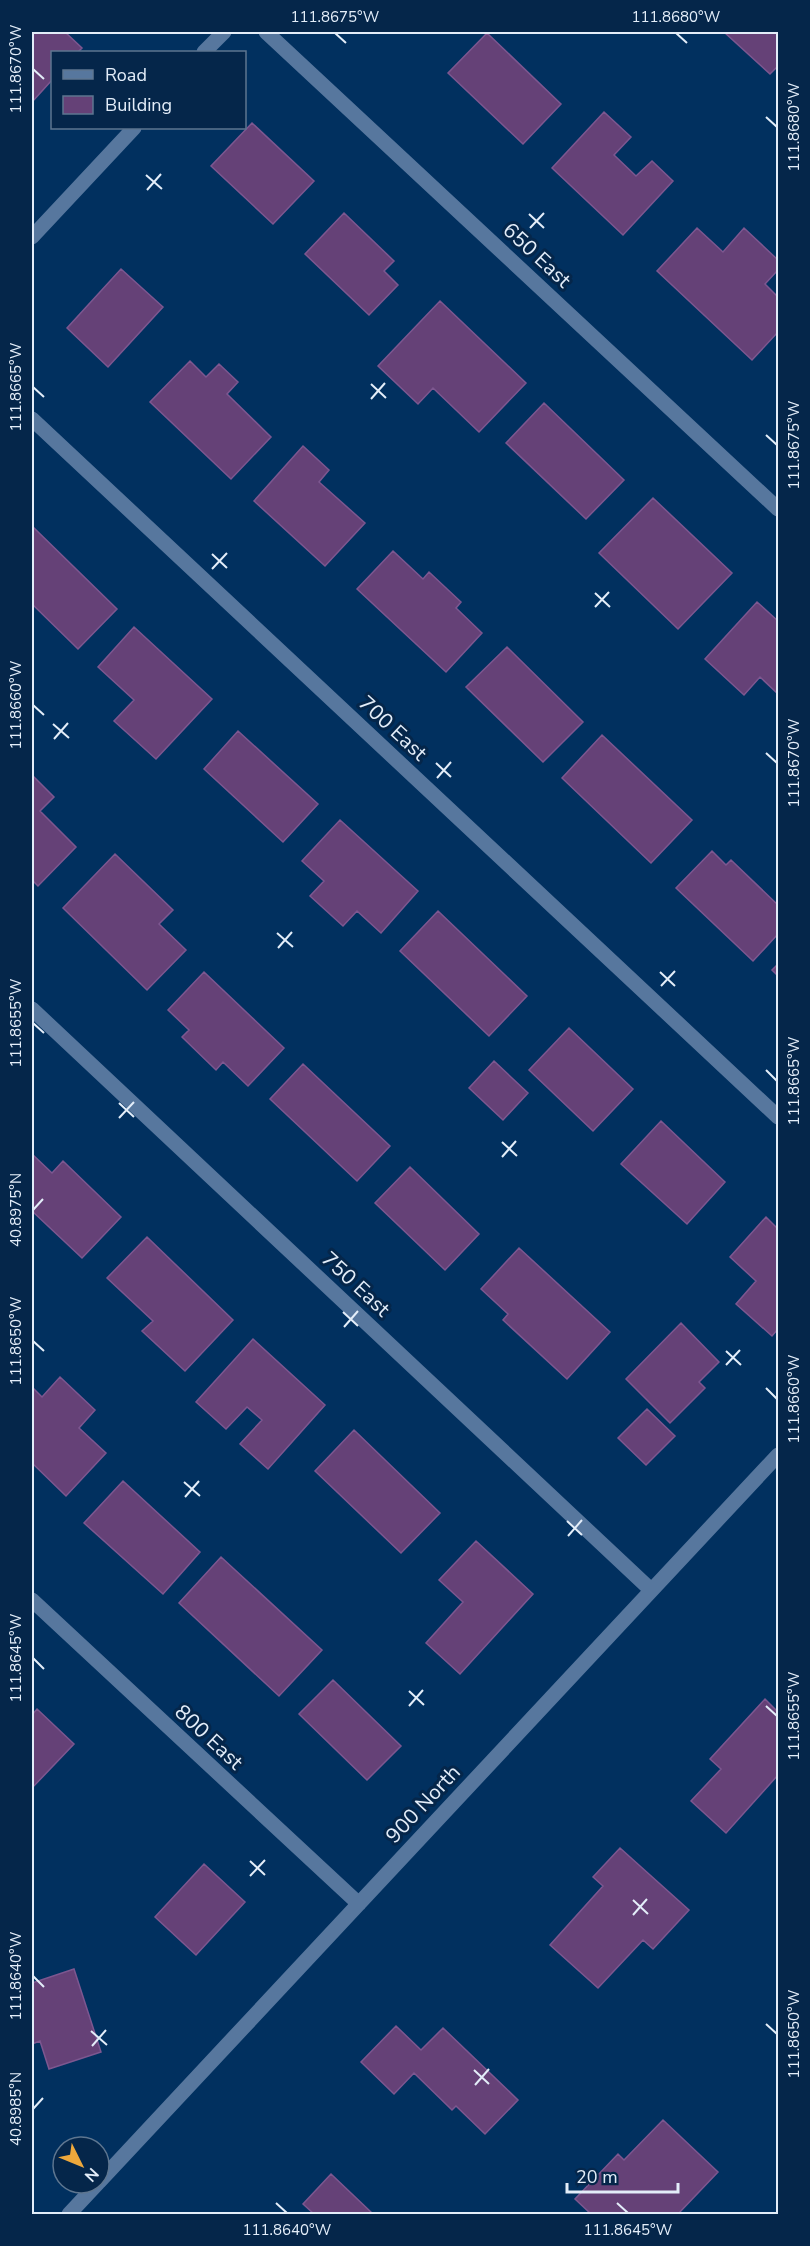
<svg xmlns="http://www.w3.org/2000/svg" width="810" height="2246" viewBox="0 0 810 2246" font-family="'Nunito Sans',sans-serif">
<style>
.building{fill:#654177;stroke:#7d5790;stroke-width:1.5}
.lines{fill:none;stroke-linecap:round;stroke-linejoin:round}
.minor{stroke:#57779e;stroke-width:15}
.ticks{fill:none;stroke:#e3edf9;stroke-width:2}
.labels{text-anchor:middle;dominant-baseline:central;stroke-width:6;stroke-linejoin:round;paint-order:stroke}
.street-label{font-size:21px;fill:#e3edf9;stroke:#05264a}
.neatline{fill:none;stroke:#e3edf9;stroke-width:2}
.ticks-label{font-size:15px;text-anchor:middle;fill:#e3edf9}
</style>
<rect width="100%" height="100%" fill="#01305f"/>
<path class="building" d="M32,32H65L82,48L78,52H52V80L32,102Z
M724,32H778V66L770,74Z
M487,33L561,104L523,144L448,73Z
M604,112L631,137L614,155L636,176L652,161L673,181L623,235L552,168Z
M252,123L314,181L273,224L211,166Z
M344,213L394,261L384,271L398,285L369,315L305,254Z
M697,228L723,252L744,228L778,260V270L765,284L778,297V332L752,360L657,271Z
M121,269L163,307L108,367L67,328Z
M440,301L526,383L479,432L433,388L418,404L378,366Z
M190,361L206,377L219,364L238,382L227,394L271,437L231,479L150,402Z
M544,403L624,480L586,519L506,443Z
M303,446L329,470L319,482L365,523L325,566L254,501Z
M653,498L732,573L678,629L599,553Z
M32,526L117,609L78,649L32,604Z
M393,551L423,579L429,572L461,602L456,608L482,633L446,672L357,589Z
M757,602L778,621V694L760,677L744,695L705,659Z
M134,627L212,699L156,759L114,721L134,700L98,667Z
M507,647L583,722L543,762L466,687Z
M238,731L318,804L283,842L204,769Z
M602,735L692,820L651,863L562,778Z
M32,775L54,797L40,811L76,847L38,886L32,880Z
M340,820L418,891L381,933L357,911L343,926L310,896L324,881L302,861Z
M712,851L726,865L731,860L778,905V934L753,961L676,888Z
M115,854L173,910L159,924L186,950L147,990L63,908Z
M438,911L527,996L489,1036L400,951Z
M778,964V976L772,970Z
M204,972L284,1048L248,1086L223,1062L216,1070L182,1037L189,1030L168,1010Z
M569,1028L633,1089L593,1131L529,1070Z
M494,1061L528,1093L503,1120L469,1088Z
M303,1064L390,1146L357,1181L270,1099Z
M661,1121L725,1182L687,1224L621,1164Z
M32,1154L52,1173L63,1161L121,1217L82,1258L32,1211Z
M410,1167L479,1234L445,1270L375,1203Z
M766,1217L778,1229V1329L772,1336L736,1304L756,1281L730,1257Z
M147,1237L233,1320L185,1371L142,1331L153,1321L107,1278Z
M519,1248L610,1332L567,1379L503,1320L508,1314L481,1289Z
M681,1323L719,1362L699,1382L705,1388L670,1423L626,1379Z
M253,1339L325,1405L268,1469L240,1444L262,1420L247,1407L226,1429L196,1402Z
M60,1377L95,1410L79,1428L106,1453L66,1496L32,1463V1387L42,1397Z
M647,1409L675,1436L646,1465L618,1438Z
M354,1430L440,1513L401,1553L315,1471Z
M123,1481L200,1552L163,1594L84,1523Z
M476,1541L533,1594L460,1674L426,1643L463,1602L439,1580Z
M221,1557L322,1650L279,1696L179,1603Z
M333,1680L401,1746L367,1780L299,1714Z
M765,1699L778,1712V1775L726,1833L691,1801L721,1769L710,1759Z
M37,1709L74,1744L32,1788V1715Z
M620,1848L689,1910L653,1949L643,1940L598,1988L550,1945L603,1886L593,1877Z
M204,1864L245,1902L196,1955L155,1917Z
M74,1969L101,2052L49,2069L40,2041L32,2044V1983Z
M396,2026L421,2050L443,2028L518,2100L485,2134L456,2106L452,2110L414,2073L394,2094L361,2062Z
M663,2120L718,2172L678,2214H591L575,2199L618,2154L624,2160Z
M331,2174L373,2214H314L303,2204Z"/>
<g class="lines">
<path class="minor" d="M266,32L778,509
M204,52L224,32
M32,237L134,128
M32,419L778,1117
M32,1009L651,1590
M32,1600L359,1904
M99,2182L778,1455
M69,2214L98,2183"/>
</g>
<path class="ticks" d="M335,33L346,43M676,33L687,43M33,69L44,79M766,117L777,127M146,175L162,189M147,190L161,174M529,214L544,228M530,228L544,213M371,384L386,398M33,387L44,397M371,399L385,383M766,435L777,445M212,554L227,568M212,569L227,553M595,593L610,607M595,607L609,592M33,705L44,715M53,724L69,738M54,739L68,723M766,753L777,763M436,763L451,777M437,778L451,762M277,933L293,947M278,948L292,932M660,972L675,986M661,986L675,971M33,1023L44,1033M766,1070L777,1081M119,1103L134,1117M119,1118L134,1102M502,1142L517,1156M502,1157L516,1141M33,1210L43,1199M343,1312L358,1326M344,1327L358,1311M33,1341L44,1351M726,1351L741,1365M726,1365L740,1350M766,1388L777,1399M184,1482L200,1496M185,1497L199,1481M567,1521L582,1535M568,1536L582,1520M33,1658L44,1669M409,1691L424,1705M409,1706L423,1690M766,1706L777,1716M250,1861L265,1875M250,1876L265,1860M633,1900L648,1914M633,1915L647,1899M33,1976L44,1987M766,2024L777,2034M91,2031L107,2045M92,2046L106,2030M474,2070L489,2084M475,2085L489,2069M33,2109L43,2098M276,2203L287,2213M617,2203L628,2213"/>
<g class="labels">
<g class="street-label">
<text transform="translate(537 255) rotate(43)">650 East</text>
<text transform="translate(393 728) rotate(43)">700 East</text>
<text transform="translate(356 1284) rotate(43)">750 East</text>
<text transform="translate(209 1737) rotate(43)">800 East</text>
<text transform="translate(423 1804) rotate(-47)">900 North</text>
</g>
</g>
<rect width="810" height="2246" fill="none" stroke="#05264a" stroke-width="66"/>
<rect x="51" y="51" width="195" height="78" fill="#05264a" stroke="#5e7690" stroke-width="1.5"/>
<rect x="63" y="70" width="30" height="9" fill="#57779e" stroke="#5e7690" stroke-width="1.5"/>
<text x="105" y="81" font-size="18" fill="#e3edf9">Road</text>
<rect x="63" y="96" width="30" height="18" fill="#654177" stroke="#5e7690" stroke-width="1.5"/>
<text x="105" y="111" font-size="18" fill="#e3edf9">Building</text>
<g transform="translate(81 2165) rotate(133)"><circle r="28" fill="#05264a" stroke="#5e7690" stroke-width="1.5"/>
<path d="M0-4.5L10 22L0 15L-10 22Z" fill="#eea83c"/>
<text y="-9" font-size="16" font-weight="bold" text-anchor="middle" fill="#e3edf9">N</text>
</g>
<path d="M567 2183v9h111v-9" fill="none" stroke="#e3edf9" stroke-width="3"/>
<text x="576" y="2183" font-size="18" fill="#e3edf9" stroke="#05264a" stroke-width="4.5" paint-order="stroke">20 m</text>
<rect x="33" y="33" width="744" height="2180" class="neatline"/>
<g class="ticks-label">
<text x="335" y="22">111.8675°W</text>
<text x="676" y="22">111.8680°W</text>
<text transform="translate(16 69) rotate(-90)" y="5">111.8670°W</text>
<text transform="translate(794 127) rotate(-90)" y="5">111.8680°W</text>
<text transform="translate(16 387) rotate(-90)" y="5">111.8665°W</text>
<text transform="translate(794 445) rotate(-90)" y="5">111.8675°W</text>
<text transform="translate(16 705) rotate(-90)" y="5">111.8660°W</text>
<text transform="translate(794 763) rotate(-90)" y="5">111.8670°W</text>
<text transform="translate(16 1023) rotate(-90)" y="5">111.8655°W</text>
<text transform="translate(794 1081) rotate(-90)" y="5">111.8665°W</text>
<text transform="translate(16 1210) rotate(-90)" y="5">40.8975°N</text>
<text transform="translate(16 1341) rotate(-90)" y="5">111.8650°W</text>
<text transform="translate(794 1399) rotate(-90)" y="5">111.8660°W</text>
<text transform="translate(16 1658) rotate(-90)" y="5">111.8645°W</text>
<text transform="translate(794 1716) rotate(-90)" y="5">111.8655°W</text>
<text transform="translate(16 1976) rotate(-90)" y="5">111.8640°W</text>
<text transform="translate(794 2034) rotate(-90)" y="5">111.8650°W</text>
<text transform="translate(16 2109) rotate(-90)" y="5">40.8985°N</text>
<text x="287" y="2235">111.8640°W</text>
<text x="628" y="2235">111.8645°W</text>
</g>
</svg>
